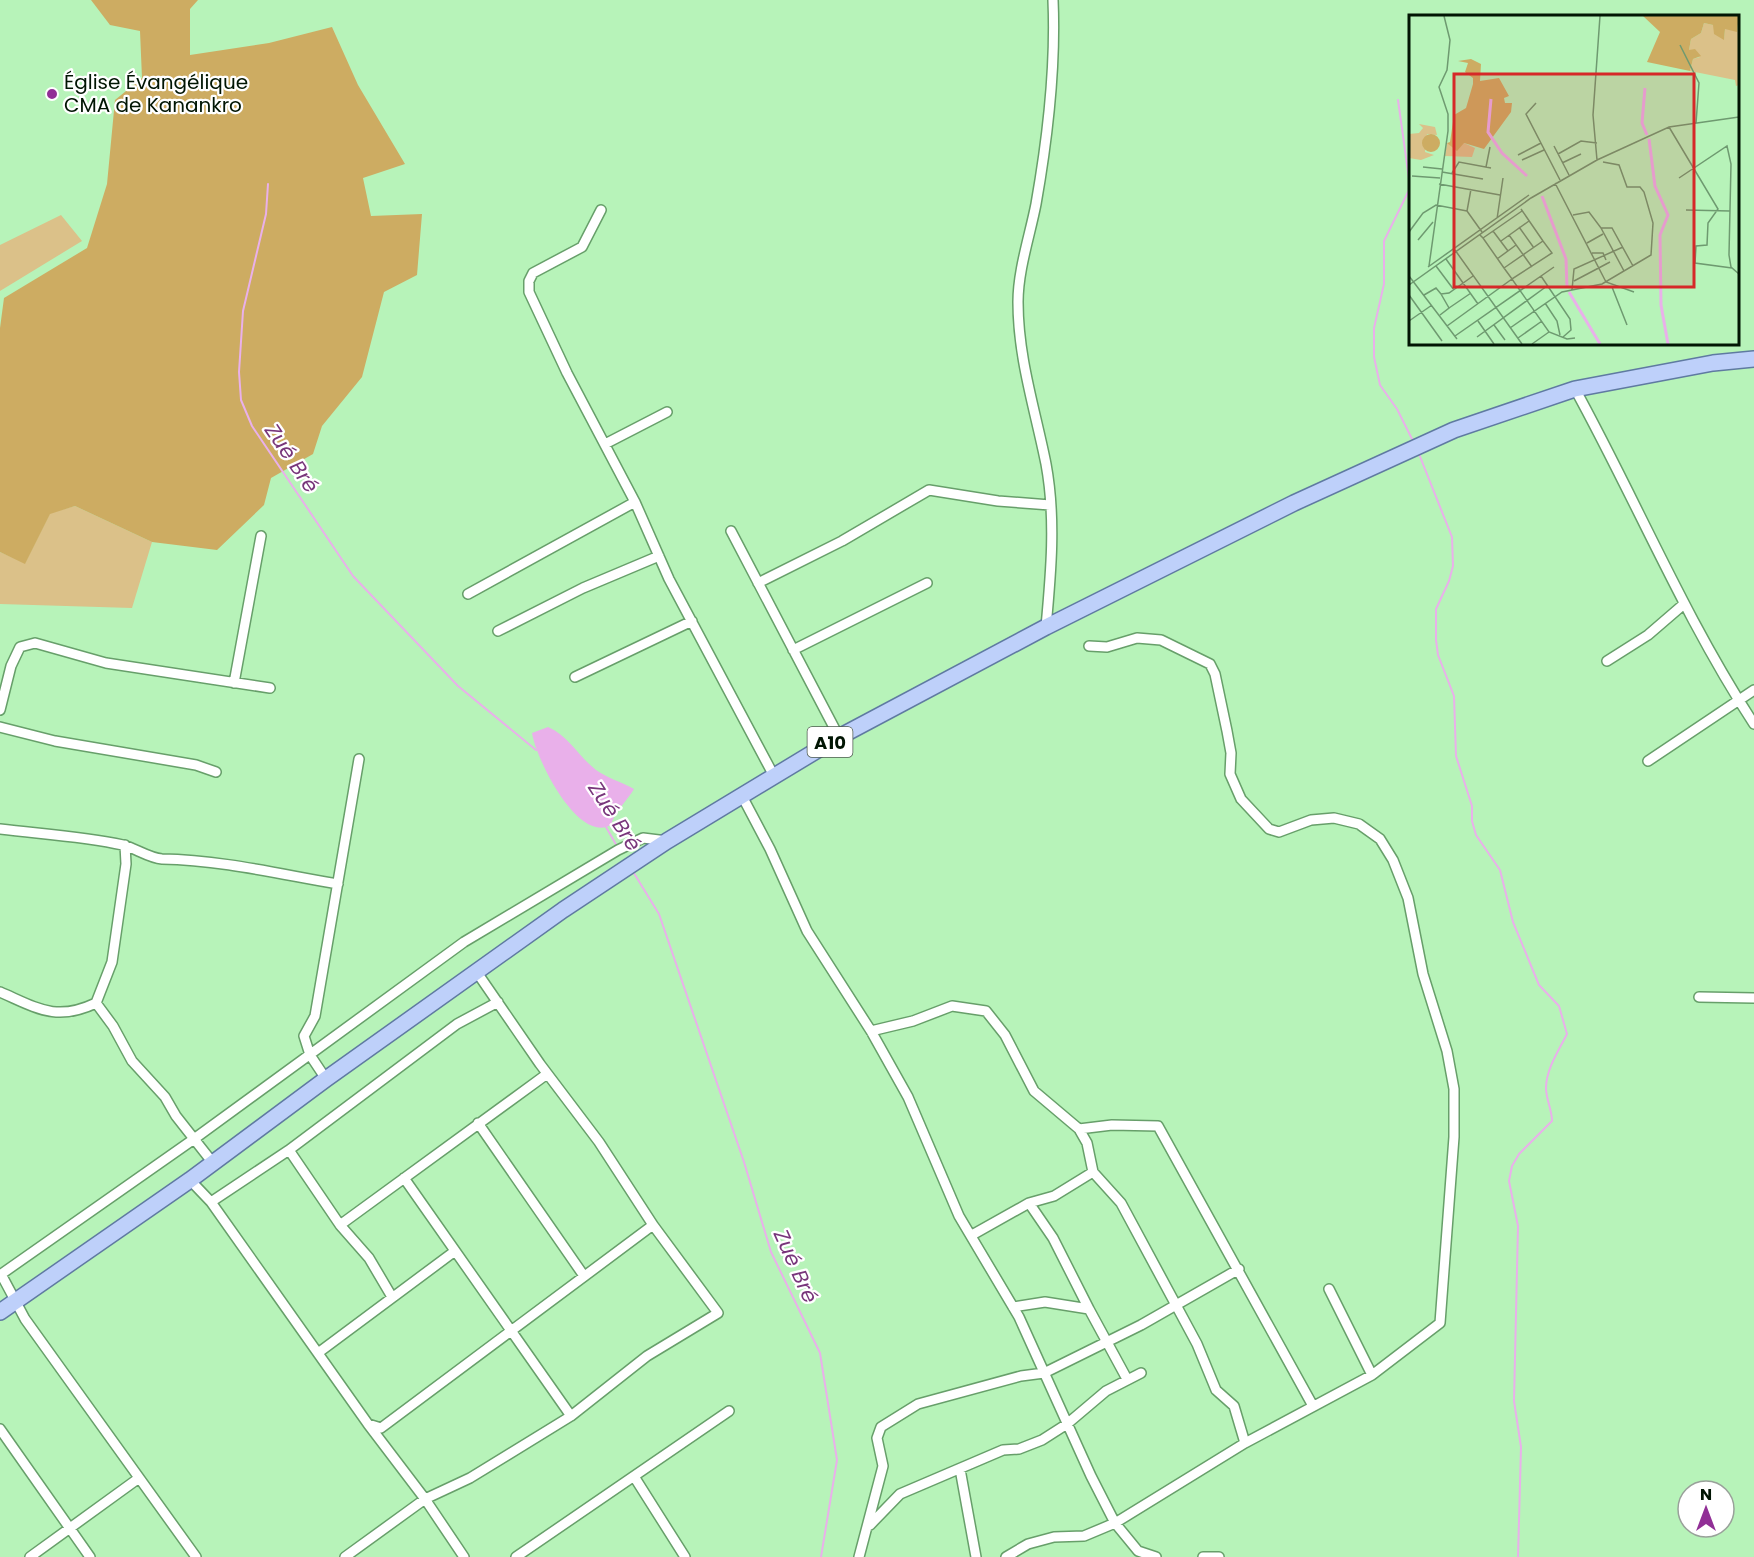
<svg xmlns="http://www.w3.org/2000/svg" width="1754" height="1557" viewBox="0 0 1754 1557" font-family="Poppins,sans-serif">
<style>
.green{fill:#dbc189}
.forest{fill:#cdac62}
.water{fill:#e9b0ea}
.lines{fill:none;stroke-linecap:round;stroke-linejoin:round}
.stream{stroke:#e9b0ea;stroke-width:2}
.street-casing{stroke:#679f6a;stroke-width:12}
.primary-casing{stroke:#5f7aa1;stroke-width:18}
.street{stroke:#fff;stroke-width:9}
.primary{stroke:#bed0fa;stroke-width:15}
.poi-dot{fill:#912f96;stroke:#fff;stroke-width:2}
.labels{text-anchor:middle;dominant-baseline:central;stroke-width:4.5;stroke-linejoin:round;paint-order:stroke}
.shield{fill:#fff;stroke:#4d5b4f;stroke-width:1.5}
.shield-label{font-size:18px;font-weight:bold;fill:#011503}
.poi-label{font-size:20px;fill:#011503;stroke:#fff;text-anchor:start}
.water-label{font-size:21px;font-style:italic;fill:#78367b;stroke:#fff}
.inset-river{fill:none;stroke:#e9b0ea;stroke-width:3}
.inset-road{fill:none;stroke:#6e9a70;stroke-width:1.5}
.view{fill:#d62828;fill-opacity:0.15;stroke:#d62828;stroke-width:3}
.inset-edge{fill:none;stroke:#011503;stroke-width:3}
</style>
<rect width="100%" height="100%" fill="#b7f3b9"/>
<path class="green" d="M61,215L82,241L0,291V245Z
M75,506L152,542L132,608L0,604V552L25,563L50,513Z"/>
<path class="forest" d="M91,0H198L190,9V55L269,43L332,27L358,85L405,164L363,178L371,216L422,214L417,275L384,292L362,377L322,426L313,454L271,478L264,505L217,550L152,542L75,506L50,514L25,564L0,552V328L4,298L87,248L107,184L115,100L142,78L140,31L110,25Z"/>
<path class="water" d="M548,727C569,736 578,756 596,770C607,778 622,782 634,789C627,801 614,812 611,825C578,844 536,759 532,733Z"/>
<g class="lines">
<path class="stream" d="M1398,100L1410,186
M268,184L266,214L243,311L239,372L241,400L252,426L353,576L458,686L536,750
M1410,188L1384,241V284L1374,328V357L1380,385L1397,409L1414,443
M1419,454L1452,537L1453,566L1449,581L1436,609V640L1438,655L1454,696L1456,756L1472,806V821L1476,835L1500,870L1513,922L1539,985L1559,1006L1567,1034C1559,1050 1546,1069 1546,1088C1546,1099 1552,1110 1552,1121L1519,1154L1512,1166L1509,1181L1518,1226L1514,1401L1521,1447L1518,1557
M606,827L618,848
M632,870L659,914L744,1162L771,1252L820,1353L837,1460L821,1557"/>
<g class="street-casing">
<path id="street" d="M601,210L582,247L533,273L529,281V292L567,373L635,502L669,579L774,776
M1575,389C1636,500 1684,617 1754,724
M605,444L667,412
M731,531L839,737
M758,583L842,541L929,490L998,501L1050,505
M468,594L635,502
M1046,627C1051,573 1056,518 1046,464C1035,409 1018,358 1018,302C1018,270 1030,235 1036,204C1048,136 1056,69 1053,0
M498,631L583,588L659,556
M793,650L927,583
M1607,661L1648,635L1684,604
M575,677L692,621
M234,683L261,536
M0,710L11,666L20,647L35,643L106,663L270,688
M0,727L55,741L196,765L216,772
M1648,761L1754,690
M742,796L770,849L807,931L871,1031L908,1097L959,1216L1019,1317L1091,1476L1115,1523L1138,1551L1156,1557
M0,829C41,834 82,836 123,845C135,848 149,858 162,859C221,860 279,874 338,884
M125,845L126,864L112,962L96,1003L113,1026L132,1061L165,1097L176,1116L213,1163
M476,971L540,1064L599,1142L653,1225
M0,992C37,1008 56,1022 96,1003
M1699,997L1754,998
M871,1031L913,1021L952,1006L986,1011L1005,1035L1034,1091L1079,1129L1112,1125L1158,1126L1313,1406
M326,1079L310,1055L304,1036L315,1016L359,759
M478,1123L584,1276
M1079,1129L1087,1143L1093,1172L1121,1203L1197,1344L1216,1390L1234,1406L1245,1443
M289,1150L340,1225L369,1258L392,1297
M404,1178L571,1416
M190,1180L211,1202L368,1424L425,1499L470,1478L571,1416L647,1356L718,1313L653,1225L381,1428L368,1424
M211,1202L289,1150L457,1024L498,1002
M1029,1203L1053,1238L1089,1309
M340,1225L547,1074
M972,1235L1029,1203L1054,1196L1093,1172
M1,1274L25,1319L196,1557
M0,1275L194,1139L464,942L618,850L643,838L667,841
M1329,1289L1372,1375
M1013,1307L1045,1302L1089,1309L1127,1379
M318,1353L455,1251
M0,1429L90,1557
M960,1469L976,1557
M635,1478L685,1557
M870,1525L900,1494L1003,1450L1019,1449L1042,1440L1067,1424L1106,1391L1141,1373
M30,1557L139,1478
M345,1557L425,1499L464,1557
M516,1557L729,1411
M859,1557L883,1466L877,1438L881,1427L918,1404L1021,1376L1044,1373L1141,1325L1239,1269
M1006,1557L1028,1544L1054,1537L1084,1536L1115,1523L1245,1443L1372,1375L1440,1323L1454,1137V1089L1447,1051L1423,974L1408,898L1393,860L1380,839L1359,824L1334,818L1311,820L1279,832L1269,829L1241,799L1230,774L1231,753L1227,731L1215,674L1210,664L1161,640L1137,638L1107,647L1089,646
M1203,1557H1219"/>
</g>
<g class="primary-casing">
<path id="primary" d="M0,1312L190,1180L326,1079L563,910L667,841L839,737L1046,627L1294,503L1454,430L1575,389L1713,363L1754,359"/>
</g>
<use href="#street" class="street"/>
<use href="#primary" class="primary"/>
</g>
<circle class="poi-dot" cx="52" cy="94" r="6"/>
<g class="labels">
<rect class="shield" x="807.5" y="727" width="45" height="30" rx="4.5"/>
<g class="shield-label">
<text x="830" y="742">A10</text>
</g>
<g class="poi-label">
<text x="64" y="82">Église Évangélique<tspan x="64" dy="23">CMA de Kanankro</tspan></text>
</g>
<g class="water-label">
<text transform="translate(292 458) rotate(56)">Zué Bré</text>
<text transform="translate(615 816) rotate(57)">Zué Bré</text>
<text transform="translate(796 1266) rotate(66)">Zué Bré</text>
</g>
</g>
<g transform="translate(1409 15)">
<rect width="330" height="330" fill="#b7f3b9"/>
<path d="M330,1V70L327,71L326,65L281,56L284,44L291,42L280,35L282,24L292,18L295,8L304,10L315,24L316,13L328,16ZM10,109L26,112L28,120L18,119L16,137L25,140L12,145L0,143V119L10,118L14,113ZM38,128H55L66,133L63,142L36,141Z" fill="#dbc189"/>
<path d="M234,1H330L328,17L316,14L315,25L305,19L304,10L295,8L292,18L282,24L280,35L286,34L292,41L284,44L281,56L238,47L251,17ZM62,44L72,49L71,66L90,63L100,81L95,83L96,88H103L102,97L75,134L55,128L48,136L38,128L41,127L45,100L57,93L64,69V63L56,57L59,48L49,46ZM13 128a9 9 0 1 1 18 0a9 9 0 1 1-18 0Z" fill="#cdac62"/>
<path class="inset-river" d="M236,73L233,108L238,120M82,84L79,117L93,138L118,161M240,124L246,171L259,200L251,220L252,290L259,329M133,181L157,244L158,273M160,277L191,329"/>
<path class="inset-road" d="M271,30L290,68L287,108M127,88L117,99L151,165M260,112L309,194L299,208L298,230L287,231L286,248L323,253M145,131L160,160M149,139L172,126L188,128M109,140L132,128M113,145L135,135M188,145L184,100L191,1M153,148L172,139M14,152L33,154M77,152L81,132M33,157L74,164M43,158L50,147L82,153M3,161L31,163M270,163L318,131L322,149L320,240L322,252L330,259M146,168L197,267L225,277M30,169L91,180M62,174L58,196L73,217M112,194L134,226M277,195L321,196M164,200L180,197L192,213H203L224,251M88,204L94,163M110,212L125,233M192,213L215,256M84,216L99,236M0,217L14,198L27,190L58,196M71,220L74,223L95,253L103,264L143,238L134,226L95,253M100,220L123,252M74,223L113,196M9,225L24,207M92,226L120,206M178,228L194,219M46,235L113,329M183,238H194L197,245M37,244L69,289M88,244L107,230M20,251L39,116V99L30,72L38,55L41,25L35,1M27,251L45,275M19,252L120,180M0,261L48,324M132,261L161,304L162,315L154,322M165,266L201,247M0,270L122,183L188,145L260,112L330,102M203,272L218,310M163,275L165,254L214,232M0,280L33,326M15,280L27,273L32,279L40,278L64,261M136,288L148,306L151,320M40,293L62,278M31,300L40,293L32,279M0,306L23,290M69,306L85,329M85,310L96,325M38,311L103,264L140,317L158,324L166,323M101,313L153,277L193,269L242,240L244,208L235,177L231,172H218L210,150L194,147M46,321L145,252M68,322L138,271M109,323L133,306M123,329L140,317"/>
<path class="view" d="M45,59H285V272H45Z"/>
<rect width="330" height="330" class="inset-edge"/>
</g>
<g transform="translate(1706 1509)"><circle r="28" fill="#ffffff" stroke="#99a19a" stroke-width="1.5"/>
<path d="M0-4.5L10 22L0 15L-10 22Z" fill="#912f96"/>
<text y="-9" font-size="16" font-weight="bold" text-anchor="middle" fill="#011503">N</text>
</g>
</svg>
